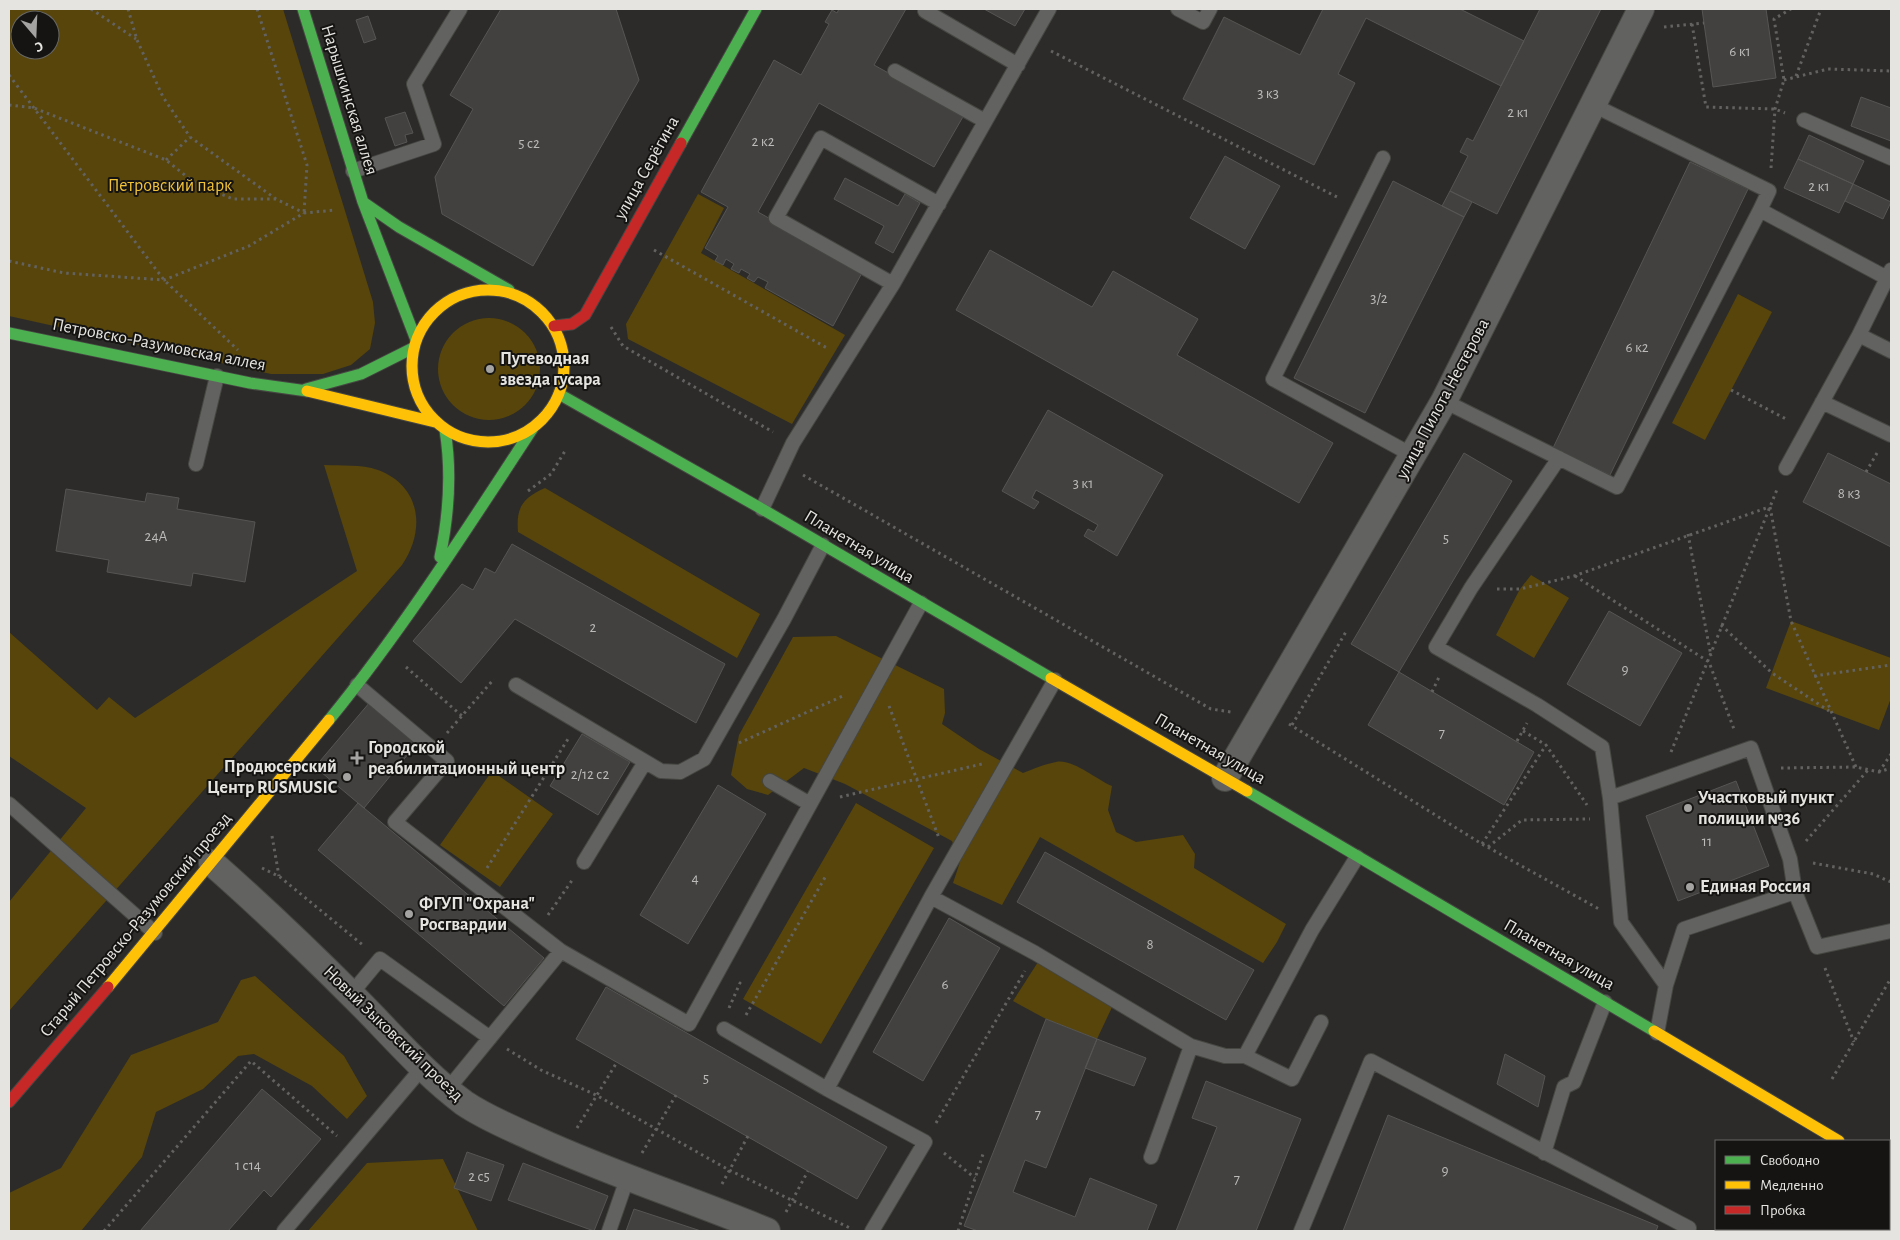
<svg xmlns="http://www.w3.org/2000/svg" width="1900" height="1240" viewBox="0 0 1900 1240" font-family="'Alegreya Sans',sans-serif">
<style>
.green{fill:#57450b;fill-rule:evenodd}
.building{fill:#424140;stroke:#565553}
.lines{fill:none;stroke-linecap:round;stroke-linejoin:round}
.lane-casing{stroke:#464643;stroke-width:16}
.street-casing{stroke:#464643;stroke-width:28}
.fast-casing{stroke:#464643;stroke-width:13}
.slow-casing{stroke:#464643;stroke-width:13}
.jam-casing{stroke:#464643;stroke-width:13}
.path{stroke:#636261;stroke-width:3;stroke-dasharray:2.5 4;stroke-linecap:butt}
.lane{stroke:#626260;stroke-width:14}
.street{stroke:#626260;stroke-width:26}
.fast{stroke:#4caf50;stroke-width:11}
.slow{stroke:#ffc107;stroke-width:11}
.jam{stroke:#c62828;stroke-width:11}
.poi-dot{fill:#a4a3a1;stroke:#151412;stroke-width:2}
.labels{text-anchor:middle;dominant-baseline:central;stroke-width:4;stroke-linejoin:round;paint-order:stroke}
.number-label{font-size:15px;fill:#bcbbb9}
.street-label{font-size:18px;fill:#e5e4e1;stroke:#151412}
.park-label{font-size:18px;fill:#f1c238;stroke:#151412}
.poi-label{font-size:18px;font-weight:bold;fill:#e5e4e1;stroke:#151412;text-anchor:start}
</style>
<rect width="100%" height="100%" fill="#2c2b29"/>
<path class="green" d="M9,9H283L373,302L375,323L370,349L351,365L323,374H271L9,316ZM20,20H50V50H20Z
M698,194L724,208L701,253L845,335L792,424L628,339L626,324Z
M1738,294L1772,312L1705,440L1672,423Z
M438 369a51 51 0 1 1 102 0a51 51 0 1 1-102 0Z
M324,465C341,466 361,464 378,470C421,486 426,530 402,565L9,1011V902L86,808L9,756V632L97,710L109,697L135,718L357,571Z
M545,488L760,614L737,658L518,532C516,508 522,498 545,488Z
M1531,575L1569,598L1534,658L1496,635L1520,589Z
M1791,621L1891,658V698L1879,730L1766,688Z
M836,636L944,689L945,713L942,724L979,749L1023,773C1033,769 1045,764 1056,762C1072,758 1097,780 1112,786L1108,810L1116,832L1136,842L1183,835L1195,854L1194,868L1286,924L1277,942L1263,963L1040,837L1002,905L953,883L960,862L952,841L845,784L804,768L768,795L747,789L731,775L739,735L793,637Z
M492,771L553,814L500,887L440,845Z
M856,803L934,848L821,1044L743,999Z
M1038,962L1114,1003L1097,1039L1046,1019L1013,1001Z
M255,976L344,1056L367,1096L347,1119L312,1086L254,1054L238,1056L203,1089L156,1112L142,1157L81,1231H9V1193L61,1168L131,1055L218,1022L241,980Z
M443,1159L478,1231H308L367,1163Z"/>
<path class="building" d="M501,9H616L639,80L533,266L442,214L435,177L473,109L450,95Z
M839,9H906L874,65L964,115L934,167L819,103L758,212L863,271L833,326L765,288L768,282L758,277L754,282L747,278L750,274L741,269L739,273L731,269L734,264L726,259L723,265L715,261L718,256L705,248L728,207L701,192L774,60L801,75L829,24L825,22L832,10L837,13Z
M984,9H1025L1015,26Z
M1323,9H1460L1524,41L1501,86L1366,18L1338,74L1355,83L1314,165L1183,99L1224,17L1300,55Z
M1540,9H1601L1497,214L1450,191L1468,156L1460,152L1467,138L1473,141Z
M1702,9H1766L1776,78L1713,87Z
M368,16L376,39L364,43L356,20Z
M1861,97L1891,108V141L1851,126Z
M405,112L413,133L405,135L407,142L395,146L385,118Z
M1809,135L1864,161L1853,184L1798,159Z
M1225,156L1280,186L1245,249L1190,218Z
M1798,159L1853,184L1839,213L1784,188Z
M1690,162L1748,189L1610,475L1553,448Z
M845,178L898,206L905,194L920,203L893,253L875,243L884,226L834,199Z
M1393,181L1464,217L1365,413L1294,378Z
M1853,184L1891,202L1883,219L1845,201Z
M1450,191L1472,202L1464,217L1442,206Z
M990,250L1092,307L1113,271L1198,319L1177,355L1333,443L1299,503L956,310Z
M1048,410L1163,475L1117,556L1084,536L1088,529L1094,532L1098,525L1036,490L1032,498L1039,502L1034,509L1002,491Z
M1464,453L1512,481L1399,672L1351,644Z
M1828,453L1891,484V547L1803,502Z
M66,489L145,502L147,493L179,498L177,509L255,522L245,582L193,573L191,586L107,572L109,560L56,551Z
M512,544L725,664L696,723L515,619L461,683L413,641L462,584L473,590L485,568L495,573Z
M1609,611L1682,653L1640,726L1567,684Z
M1399,672L1534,752L1504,805L1368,725Z
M370,702L418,742L364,808L315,767Z
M582,734L630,762L598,815L550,786Z
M1736,781L1769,866L1678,901L1646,816Z
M718,785L766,814L688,944L640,915Z
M358,803L544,958L504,1006L318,850Z
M1045,852L1254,970L1226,1020L1017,902Z
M949,918L1000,948L923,1081L873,1052Z
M606,987L887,1147L857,1199L576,1039Z
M1046,1019L1097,1039L1046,1168L1025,1160L1013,1192L1075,1217L1090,1178L1157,1205L1147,1231H978L964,1226Z
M1097,1039L1146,1058L1134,1086L1085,1068Z
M1505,1054L1545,1076L1538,1107L1497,1084Z
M1206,1081L1301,1119L1256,1231H1176L1217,1127L1192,1118Z
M262,1089L321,1139L271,1197L264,1190L228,1231H140Z
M1388,1115L1658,1226L1656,1231H1343Z
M467,1152L504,1165L491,1201L454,1188Z
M523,1163L608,1196L594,1231L508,1200Z
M634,1209L701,1231H626Z"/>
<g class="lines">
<g class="lane-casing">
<path id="lane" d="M1178,9L1203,22L1210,9
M925,11L1018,65
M895,71L985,121
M1593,105L1769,191L1760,210L1887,278
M1804,120L1891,158
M1383,158L1273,379L1414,456
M353,171L434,144L414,84L460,9
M893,284L776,218L821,138L939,204
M1859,335L1891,351
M1444,401L1617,487L1760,210
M1822,402L1891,435
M1559,458L1471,588L1436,647L1537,705L1602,747L1610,798
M196,464L217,376
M1786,468L1859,335L1891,270
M762,509L793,443L893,284L1049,9
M357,685L447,761L395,822L561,951L689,1024L921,603
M516,685L661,771L680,772L704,759L784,619L823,545
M770,781L810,804
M9,804L155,933
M584,862L645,762
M1795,892L1817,947L1891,931
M931,897L1035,953L1191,1046L1225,1056H1245L1312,930L1357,857
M351,994L380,959L490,1038
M724,1029L827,1089
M1657,1033L1666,985L1621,922L1610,798L1751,748L1790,859L1795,892L1684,929L1666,985
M1245,1056L1292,1079L1321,1022
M448,1089L561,951
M1544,1153L1564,1087L1574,1082L1605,1002
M1151,1157L1191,1046
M284,1231L423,1067
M609,1231L627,1179
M872,1231L925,1142L827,1089L931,897L1055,680
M1301,1231L1371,1061L1689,1228L1688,1231"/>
</g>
<g class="street-casing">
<path id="street" d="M1225,778L1444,401L1641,9
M212,863C262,907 311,954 358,1001C392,1035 425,1074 464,1103C486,1118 511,1128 535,1139C611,1174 690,1199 767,1231"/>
</g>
<g class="fast-casing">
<path id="fast" d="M303,9L363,202L416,340
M681,143L756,9
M363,202L399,227L509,290
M9,333L250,383L307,391
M306,389L361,374L413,348
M559,394L762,509L1051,678
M440,557C449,514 452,473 445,430
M329,720C404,628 468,527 533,428
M1247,791L1654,1031
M1889,1171L1891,1173"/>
</g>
<g class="slow-casing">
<path id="slow" d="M412 366a76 76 0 1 1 152 0a76 76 0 1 1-152 0Z
M307,391L435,422
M1051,678L1247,791
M108,987L329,720
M1654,1031L1839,1141"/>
</g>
<g class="jam-casing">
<path id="jam" d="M554,326L572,324L585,315L681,143
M9,1102L108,987"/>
</g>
<path class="path" d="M91,9L136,39
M128,9L137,40L163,97L190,137L276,199L304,213
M257,9L307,165L304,213
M1692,24L1706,107L1775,109L1785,113
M1664,27L1704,23
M1051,51L1339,198
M9,75L164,280L238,350
M1796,76L1821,9
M1784,80L1828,69L1891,71
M9,105L34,108L166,160L196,184L233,199H276
M166,160L190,137
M1771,168L1775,109L1784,80L1774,19L1791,9
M654,250L827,348
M9,261L64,273L164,280L249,246L304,213L336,210
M611,327L623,346L773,432
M1731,390L1788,420
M1866,472L1877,453
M803,475L1211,709L1231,712
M528,491L551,474L565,451
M1770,507L1791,621L1856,767
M1688,534L1711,656
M1575,576L1709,662L1735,732
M1497,589H1520L1574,576L1769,507
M1721,625L1772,673L1829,711
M406,667L462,716
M1814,676L1891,665
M1432,692L1440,675
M889,706L939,838
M1289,724L1482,844L1599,909
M1292,725L1347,630
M1523,731L1546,745L1587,805
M447,733L494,679
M1517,741L1527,723
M739,743L845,695
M1671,752L1778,487
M1781,768L1856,767L1879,772L1891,768
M1879,772L1891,754
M840,797L982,764
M272,836L279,876
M1806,841L1868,770
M1482,844L1546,745
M1488,847L1522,820L1590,819
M1813,863L1873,874L1891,882
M262,868L280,877L364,946
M487,868L568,739
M548,915L573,879
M1825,968L1854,1042
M729,1008L740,983L736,981
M746,1015L827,874
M507,1049L541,1070L596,1095L729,1170L852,1229
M1832,1079L1891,978
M936,1123L1025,971
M577,1128L617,1062
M642,1153L676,1095
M944,1153L975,1178
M722,1184L748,1136
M786,1212L808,1171
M104,1231L251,1061L337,1136
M958,1231L983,1154
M1785,1231L1786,1229"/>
<use href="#lane" class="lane"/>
<use href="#street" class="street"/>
<use href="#fast" class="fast"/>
<use href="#slow" class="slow"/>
<use href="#jam" class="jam"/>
</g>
<g class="poi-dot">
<circle cx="490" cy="369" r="5"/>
<path d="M354.5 750.5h5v5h5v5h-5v5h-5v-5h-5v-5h5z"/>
<circle cx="347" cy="777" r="5"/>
<circle cx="1688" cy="808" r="5"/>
<circle cx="1690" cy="887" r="5"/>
<circle cx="409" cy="914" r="5"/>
</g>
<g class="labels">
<g class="number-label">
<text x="1740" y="51">6 к1</text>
<text x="1268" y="93">3 к3</text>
<text x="1518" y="112">2 к1</text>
<text x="763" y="141">2 к2</text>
<text x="529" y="143">5 с2</text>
<text x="1819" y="186">2 к1</text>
<text x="1379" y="298">3/2</text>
<text x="1637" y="347">6 к2</text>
<text x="1083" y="483">3 к1</text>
<text x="1849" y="493">8 к3</text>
<text x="156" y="536">24А</text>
<text x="1446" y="538">5</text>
<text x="593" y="627">2</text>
<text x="1625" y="669">9</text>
<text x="1442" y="733">7</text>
<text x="590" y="774">2/12 с2</text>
<text x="1707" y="841">11</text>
<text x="695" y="878">4</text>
<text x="1150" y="944">8</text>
<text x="945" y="984">6</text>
<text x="706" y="1078">5</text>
<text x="1038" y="1114">7</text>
<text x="248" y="1165">1 с14</text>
<text x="1445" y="1170">9</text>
<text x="479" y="1176">2 с5</text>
<text x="1237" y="1179">7</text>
</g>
<g class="street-label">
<text transform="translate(349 100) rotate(73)">Нарышкинская аллея</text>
<text transform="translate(647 168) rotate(-61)">улица Серёгина</text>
<text transform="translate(159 345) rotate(11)">Петровско-Разумовская аллея</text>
<text transform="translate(1443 399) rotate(-62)">улица Пилота Нестерова</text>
<text transform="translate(859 547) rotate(31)">Планетная улица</text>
<text transform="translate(1210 749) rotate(30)">Планетная улица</text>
<text transform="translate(136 925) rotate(-50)">Старый Петровско-Разумовский проезд</text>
<text transform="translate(1559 955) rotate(30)">Планетная улица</text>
<text transform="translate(393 1034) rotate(44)">Новый Зыковский проезд</text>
</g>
<g class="park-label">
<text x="170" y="186">Петровский парк</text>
</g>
<g class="poi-label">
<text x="500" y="359">Путеводная<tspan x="500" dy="21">звезда гусара</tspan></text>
<text x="368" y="748">Городской<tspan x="368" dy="21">реабилитационный центр</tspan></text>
<text x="337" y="767" text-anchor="end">Продюсерский<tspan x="337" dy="21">Центр RUSMUSIC</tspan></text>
<text x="1698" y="798">Участковый пункт<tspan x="1698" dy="21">полиции №36</tspan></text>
<text x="1700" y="887">Единая Россия</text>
<text x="419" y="904">ФГУП "Охрана"<tspan x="419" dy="21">Росгвардии</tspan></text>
</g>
</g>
<rect width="1900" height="1240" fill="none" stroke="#e5e4e1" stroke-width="20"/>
<rect x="1715" y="1140" width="175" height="90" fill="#151412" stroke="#686765"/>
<rect x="1725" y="1156" width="25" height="8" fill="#4caf50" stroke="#686765"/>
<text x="1760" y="1165" font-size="15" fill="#e5e4e1">Свободно</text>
<rect x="1725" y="1181" width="25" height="8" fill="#ffc107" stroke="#686765"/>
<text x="1760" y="1190" font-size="15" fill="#e5e4e1">Медленно</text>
<rect x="1725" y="1206" width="25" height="8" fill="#c62828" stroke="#686765"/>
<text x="1760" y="1215" font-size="15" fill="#e5e4e1">Пробка</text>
<g transform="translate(35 35) rotate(161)"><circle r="24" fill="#151412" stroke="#686765"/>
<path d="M0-4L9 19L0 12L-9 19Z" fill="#a4a3a1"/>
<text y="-8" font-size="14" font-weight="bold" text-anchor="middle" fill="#e5e4e1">С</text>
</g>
</svg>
